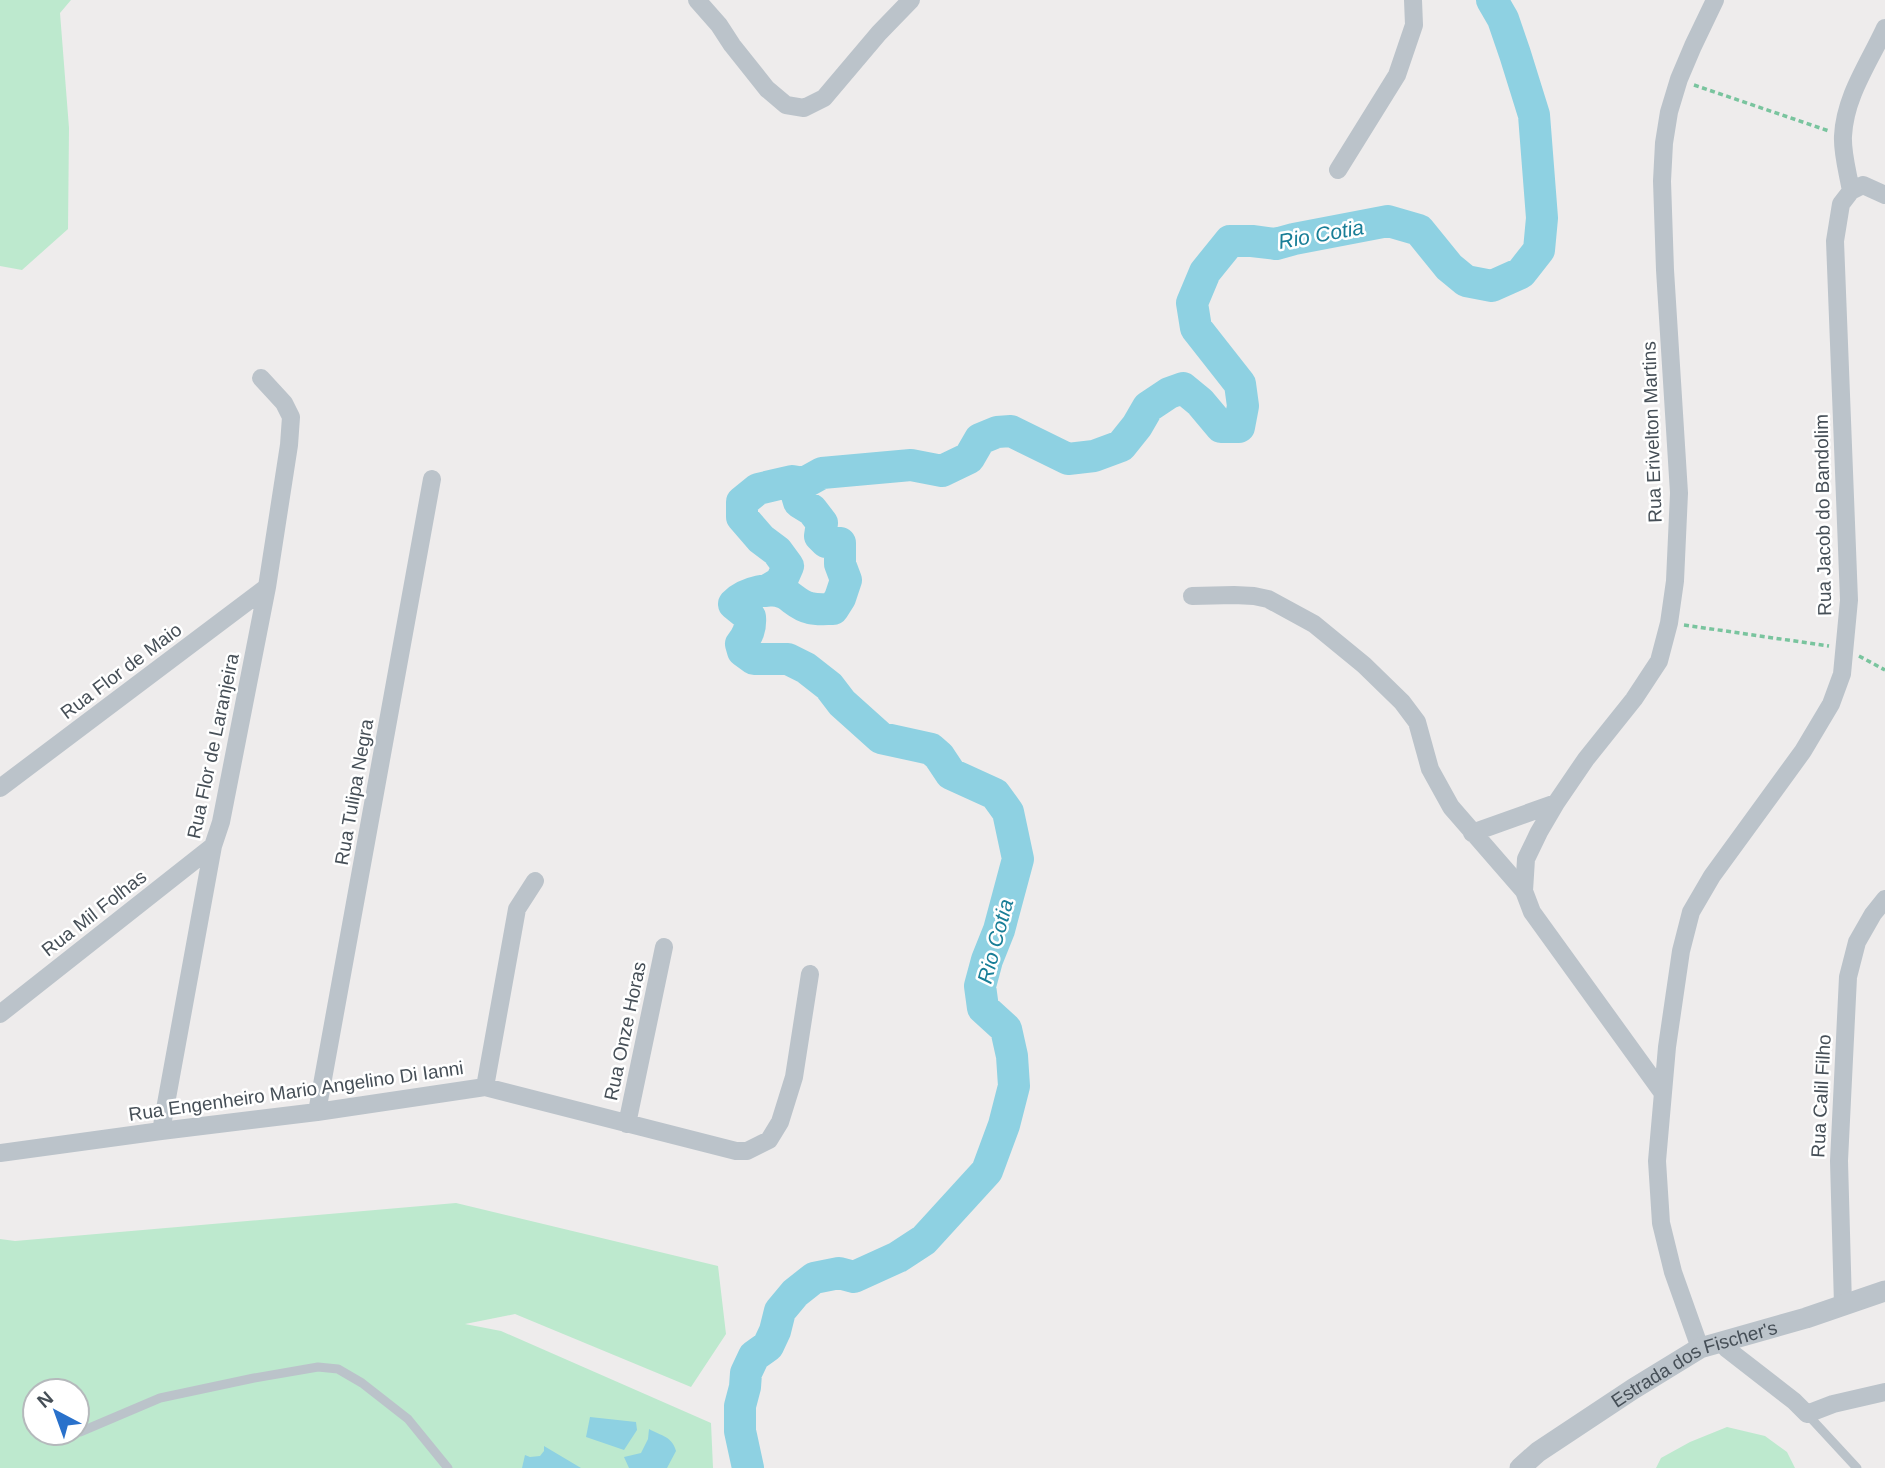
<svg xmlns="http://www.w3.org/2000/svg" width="1885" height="1468" viewBox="0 0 1885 1468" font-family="Helvetica,sans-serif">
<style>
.green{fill:#bde9ce;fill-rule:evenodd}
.water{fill:#8ed1e2}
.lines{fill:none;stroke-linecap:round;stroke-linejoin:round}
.river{stroke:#8ed1e2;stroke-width:32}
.path{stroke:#79c49e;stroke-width:3.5;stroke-dasharray:5 3.5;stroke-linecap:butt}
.service{stroke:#bbc3ca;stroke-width:9}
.minor{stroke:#bbc3ca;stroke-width:18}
.tertiary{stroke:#bbc3ca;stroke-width:21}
.labels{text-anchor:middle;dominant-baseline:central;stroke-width:5;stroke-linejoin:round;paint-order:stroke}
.street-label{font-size:19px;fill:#464f57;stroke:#fff}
.water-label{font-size:21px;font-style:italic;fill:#197e97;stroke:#fff}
</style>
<rect width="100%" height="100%" fill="#eeecec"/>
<path class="green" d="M0,0H71L60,13L69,128L68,229L22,270L0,266Z
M456,1203L718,1266L726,1334L691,1387L515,1314L465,1324L501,1331L711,1423L713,1468H0V1239L15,1241ZM35,1391H77V1433H35Z
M1727,1427L1765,1436L1787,1452L1795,1468H1656L1661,1458L1690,1442Z"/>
<path class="water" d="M590,1417L636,1422L637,1430L624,1450L586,1437Z
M649,1429C661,1436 672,1436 676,1451L667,1468H629L624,1457L641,1453L648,1439Z
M544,1446L581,1468H522L525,1455L530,1457L540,1456L544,1451Z"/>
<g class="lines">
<path class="river" d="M766,591L781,582L788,566L777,551L761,539L742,517V502L758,489L792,481L804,483
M748,1468L740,1431V1406L745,1387L746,1373L754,1356L768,1346L775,1331L780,1311L795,1293L814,1278L839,1273L854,1277L898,1257L924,1240L987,1171L1004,1125L1014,1086L1012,1056L1006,1029L983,1008L980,986L987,960L999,930L1018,859L1008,812L995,794L951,774L939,756L931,749L881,738L842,703L829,686L806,668L788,659H754L743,651L741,644C748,635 751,628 750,617L734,604C746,592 771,586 786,594C794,599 800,606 810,608C817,610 826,609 833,609L840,598L846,580L840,564V543L826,542L820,536L822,523L812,510L799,502L796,492L804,483L822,473L911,465L942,471L969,458L980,439L997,432L1011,431L1068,459L1094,456L1121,446L1137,426L1148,407L1169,393L1183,388L1200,402L1221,427H1239L1243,406L1240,384L1196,328L1192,303L1205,272L1230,241H1252L1276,244L1294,239L1388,221L1419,230L1449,267L1466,281L1492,286L1521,273L1539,250L1542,218L1534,115L1515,54L1503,19L1492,0"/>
<path class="path" d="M1694,85L1829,131
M1684,625L1829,646
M1859,656L1885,670"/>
<path class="service" d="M1807,1414L1857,1468
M80,1432L160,1398L254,1378L318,1367L338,1369L362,1383L408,1419L448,1468"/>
<path class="minor" d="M697,0L719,25L732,45L767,89L786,105L804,108L824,98L879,33L911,0
M1338,170L1397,75L1414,25L1413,0
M1851,191L1863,185L1885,195
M1192,596L1234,595L1254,596L1268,599L1314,624L1364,665L1402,702L1417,722L1430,769L1451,807L1524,891
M0,788L267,587
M1472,833L1556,803
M0,1014L213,846
M485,1087L517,909L535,881
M1662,1092L1532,912L1524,891L1526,859L1539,832L1556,803L1586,759L1634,699L1659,661L1669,623L1675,581L1679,493L1665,270L1662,181L1664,143L1669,112L1679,79L1693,46L1715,0
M317,1112L432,479
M627,1124L664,947
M161,1131L213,846L221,822L267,587L289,445L291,417L284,403L261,378
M0,1153L161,1131L317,1112L485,1087L736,1151H747L769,1140L780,1122L794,1077L810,974
M1843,1305L1839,1161L1848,977L1857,942L1873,914L1885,899
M1721,1342L1727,1349L1794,1401L1807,1414L1833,1404L1885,1392
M1700,1348L1673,1272L1661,1223L1657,1161L1667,1047L1681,951L1691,912L1712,876L1803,751L1831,704L1842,674L1849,600L1835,241L1841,204L1851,191C1848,173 1842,153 1843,136C1845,96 1869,63 1885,28"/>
<path class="tertiary" id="s1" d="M1520,1468L1538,1452L1633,1389L1700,1348L1806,1318L1885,1291"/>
</g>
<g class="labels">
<g class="street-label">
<text transform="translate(1652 432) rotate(-92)">Rua Erivelton Martins</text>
<text transform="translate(1823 515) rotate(-91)">Rua Jacob do Bandolim</text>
<text transform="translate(121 671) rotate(-37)">Rua Flor de Maio</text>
<text transform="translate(213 746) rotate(-78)">Rua Flor de Laranjeira</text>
<text transform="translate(354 792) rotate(-80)">Rua Tulipa Negra</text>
<text transform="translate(94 913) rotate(-38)">Rua Mil Folhas</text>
<text transform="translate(625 1031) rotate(-78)">Rua Onze Horas</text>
<text transform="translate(296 1091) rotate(-8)">Rua Engenheiro Mario Angelino Di Ianni</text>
<text transform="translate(1821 1096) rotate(-87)">Rua Calil Filho</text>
<text stroke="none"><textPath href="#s1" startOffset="205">Estrada dos Fischer's</textPath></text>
</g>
<g class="water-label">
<text transform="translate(1321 234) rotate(-10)">Rio Cotia</text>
<text transform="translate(995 941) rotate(-75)">Rio Cotia</text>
</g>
</g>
<g transform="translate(56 1412) rotate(319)"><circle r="33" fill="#ffffff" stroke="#b5b9bc" stroke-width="2"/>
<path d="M0-5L12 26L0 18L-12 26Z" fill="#2971cb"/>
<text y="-10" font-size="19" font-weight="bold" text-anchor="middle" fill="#464f57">N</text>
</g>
</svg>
